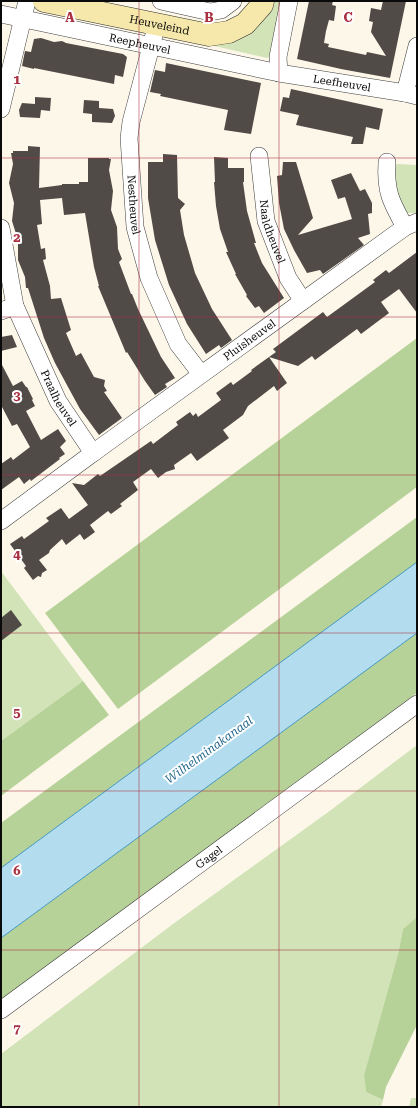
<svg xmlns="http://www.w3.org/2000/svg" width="418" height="1108" viewBox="0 0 418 1108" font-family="'Roboto Serif',serif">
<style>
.green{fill:#d1e3b7}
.forest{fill:#b7d298}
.water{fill:#b3ddef;stroke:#4297be}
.building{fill:#514b48}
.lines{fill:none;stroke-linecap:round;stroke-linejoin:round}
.street-casing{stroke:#3d3d3d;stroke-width:18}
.secondary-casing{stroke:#2c2c2c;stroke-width:23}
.street{stroke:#fff;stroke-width:17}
.secondary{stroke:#f6e8aa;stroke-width:22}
.grid{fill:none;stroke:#aa3141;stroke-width:1;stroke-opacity:0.55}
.labels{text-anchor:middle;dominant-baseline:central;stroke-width:4;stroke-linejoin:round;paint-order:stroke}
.street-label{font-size:11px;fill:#0a0a0a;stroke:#fff}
.water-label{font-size:12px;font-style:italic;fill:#21678d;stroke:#fff}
.grid-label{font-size:13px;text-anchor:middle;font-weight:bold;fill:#aa3141;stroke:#fff;stroke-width:4;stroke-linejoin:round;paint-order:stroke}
</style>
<rect width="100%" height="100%" fill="#fdf7e9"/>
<path class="green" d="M275,1H282L272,56L267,58L206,44L272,10Z
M396,164L417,165V213H407L403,208L393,182Z
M1,571L83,681L1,741Z
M417,745V917L403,929L398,954L364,1075L366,1092L383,1100L381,1107H1V1054L173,924L331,810Z
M411,1098H417V1107H409Z"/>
<path class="forest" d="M417,338V487L118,709L45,613Z
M417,517V562L1,868V823Z
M417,633V693L1,1002V938Z
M83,681L109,715L1,796V741Z
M417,917V1025L386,1087L383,1100L366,1092L364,1075L398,954L403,929Z"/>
<path class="water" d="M417,562V633L1,938V868Z"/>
<path class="building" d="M309,1H333L332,5L336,6L334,21L329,20L326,31L324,43L329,44L328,47L366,55L367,52L386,56L371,32L373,22L369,21L371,8L381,10L383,1H406L390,78L341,69L297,59Z
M41,38L54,42L62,41L66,43L123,54L127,57L123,77L115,75L114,84L34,68V69L22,66L25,51L31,52L34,39Z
M166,63L261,83L251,134L224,130L228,110L160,96L161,94L150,92L155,70L165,72Z
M291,89L383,109L379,130L366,127L363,144H351L353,137L296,125L299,115L280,111L283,97L289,98Z
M35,97L51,98L50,111L41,110L40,118L20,117L19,110L22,103L35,104Z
M84,100L99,101V108L113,109L115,116L112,123L92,122V114L83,113Z
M28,146L40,147L39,188L62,185V184H79V182H88V158H109V159H111L109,170L113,191L111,210L117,227L118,249L122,259L119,262L131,294H132L138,309L161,357L175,378L165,384L167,387L155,395L145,381L127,352L126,353L98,286H99L94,267L85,213L64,215L62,198L40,200L42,224L37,225L41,249L45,248L46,259L43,260L50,286L51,299L61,298L71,330L66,333L76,356L81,353L94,377L105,380L104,386L107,391L104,392L122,418L99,435L80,409L55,363L44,338L28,288H26L25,277L18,260V240L12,221L14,203L9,183L13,164L11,153H13V151H28Z
M163,154L177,155L178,198L185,204L180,210L184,235L195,273L212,309L232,340L221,348L219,345L206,354L187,324L169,285L155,240L148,198V162H163Z
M214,157L228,158V168H244V182H243L247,211L256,243H254L262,263L284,298L264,313L259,306L255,308L246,296L247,295L235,274H236L226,252H228L220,229L216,206L214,182H215Z
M283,162H296L313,218L298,235L352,219L345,197L338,199L331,180L351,173L360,191L365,189L372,203V213L368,214L370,234L358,238L364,245L323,274L320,270L307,273L294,250L284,229L279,203L277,176L282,175Z
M417,252V313L399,289L381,302L389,313L361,334L357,329L315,360L312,356L298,366L269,357L287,383L277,391L274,386L248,406L243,415L223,430L229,438L197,461L191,453L174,465L175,469L166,472L158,478L151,469L133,482L138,490L120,504L122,506L111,514L108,511L90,525L95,532L84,540L80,534L66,545L62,539L50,550L49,553L39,560L47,570L42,573L41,577L38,576L33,580L24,568L26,566L10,544L22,536L24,539L49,521L46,518L61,508L69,519L88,505L72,483L84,485L98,474L100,476L151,441L153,444L178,425L176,422L190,412L193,416L196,413L198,417L221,400L216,393L231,382L233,385L252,371L251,370L276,352L273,349L323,312L327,317L375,282L373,280L386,270L389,273Z
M12,335L17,347L1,351V337Z
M1,363L13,386L22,381L26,387H27L33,399L32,400L35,406L26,411L41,440L58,429L66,441L60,447L65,454L59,458L60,459L31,481L30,479L24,484L19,477L1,490V464L11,457L13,460L30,447L17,424L12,426L1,405Z
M11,610L22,625L1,641V618Z"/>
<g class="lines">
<g class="street-casing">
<g id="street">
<path d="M161,1L210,12L221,10L233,1"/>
<path id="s1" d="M1,14L279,73L405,93L417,96"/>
<path id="s2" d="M154,35L131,122L129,138L135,227L149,278L178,344L201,374"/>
<path d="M279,73L278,57L289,1"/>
<path d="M405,93L417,46"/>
<path d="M1,109L27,1"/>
<path id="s3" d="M259,156L266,221L288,278L303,301"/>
<path d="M387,162C385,191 391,202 405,227"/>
<path id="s4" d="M1,228L15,306L58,401L93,453L1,521"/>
<path d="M1,311L15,306"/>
<path id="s5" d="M93,453L405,227L417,222"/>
<path id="s6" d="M1,1010L417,704"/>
</g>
</g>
<g class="secondary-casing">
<g id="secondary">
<path id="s7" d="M44,1L209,35L229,32L245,24L262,5L263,1"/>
</g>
</g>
<use href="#street" class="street"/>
<use href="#secondary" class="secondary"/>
</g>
<path class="grid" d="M139,1V1107M279,1V1107M1,158H417M1,317H417M1,475H417M1,633H417M1,791H417M1,950H417"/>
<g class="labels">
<g class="street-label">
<text stroke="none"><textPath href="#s7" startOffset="118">Heuveleind</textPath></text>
<text stroke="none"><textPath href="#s1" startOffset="142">Reepheuvel</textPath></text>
<text stroke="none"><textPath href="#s1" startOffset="348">Leefheuvel</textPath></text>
<text stroke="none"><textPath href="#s2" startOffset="173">Nestheuvel</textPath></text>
<text stroke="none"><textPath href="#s3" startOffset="77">Naaldheuvel</textPath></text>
<text stroke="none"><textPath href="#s5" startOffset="193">Pluisheuvel</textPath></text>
<text stroke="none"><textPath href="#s4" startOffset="181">Praalheuvel</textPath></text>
<text stroke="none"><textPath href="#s6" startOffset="258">Gagel</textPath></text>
</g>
<g class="water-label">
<text transform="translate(209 750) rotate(-36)">Wilhelminakanaal</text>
</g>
</g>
<g class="grid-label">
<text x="70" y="22">A</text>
<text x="209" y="22">B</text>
<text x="348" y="22">C</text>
<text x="17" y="84">1</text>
<text x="17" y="242">2</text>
<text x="17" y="400">3</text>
<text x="17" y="559">4</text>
<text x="17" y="717">5</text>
<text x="17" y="875">6</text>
<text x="17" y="1033">7</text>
</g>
<rect width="418" height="1108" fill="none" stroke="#0a0a0a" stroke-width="4"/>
</svg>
